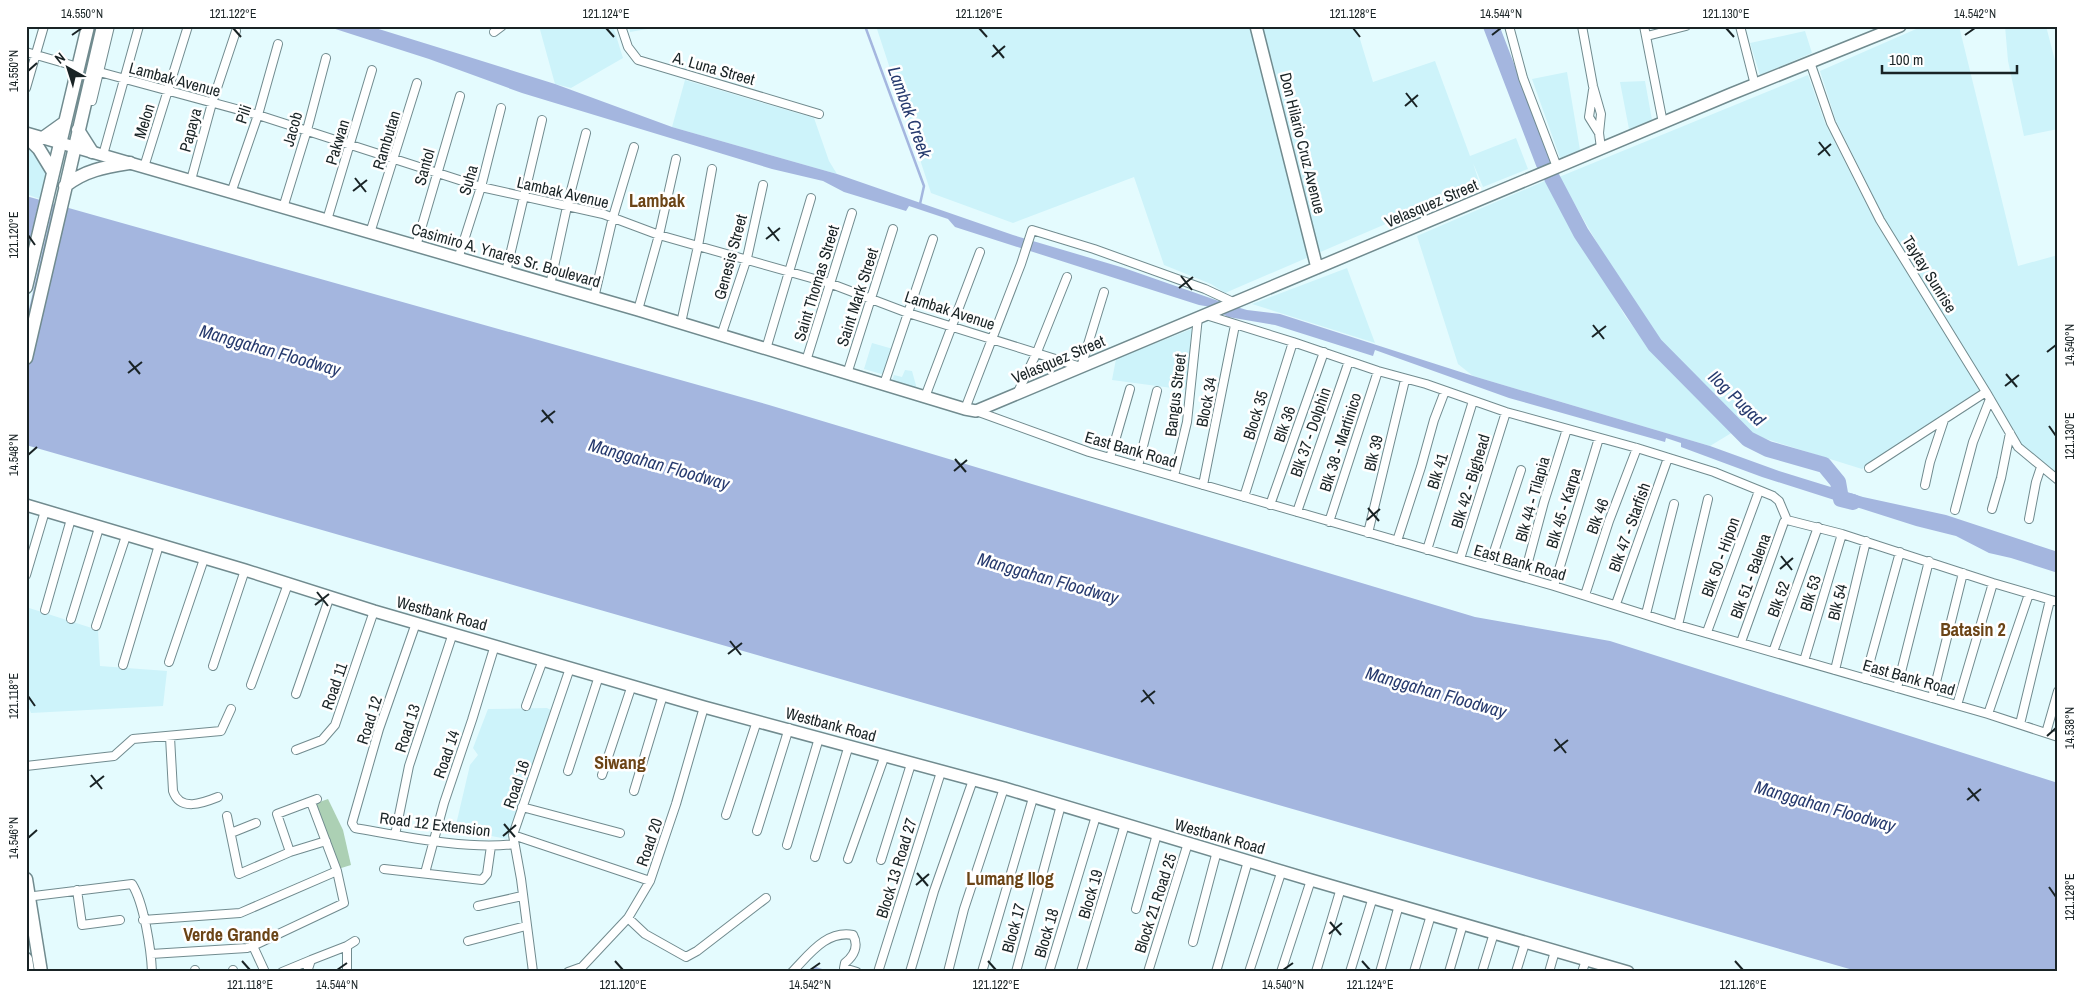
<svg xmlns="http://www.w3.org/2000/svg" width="2084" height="998" viewBox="0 0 2084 998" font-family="'Archivo Narrow',sans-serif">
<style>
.built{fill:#cdf3fa}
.green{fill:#acd0b4}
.water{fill:#a4b6df}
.pier{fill:#e4fbfe}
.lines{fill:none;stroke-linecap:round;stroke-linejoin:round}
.stream{stroke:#a4b6df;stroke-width:2.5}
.river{stroke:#a4b6df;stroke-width:16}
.street-casing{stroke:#718b8f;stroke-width:10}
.secondary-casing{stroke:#718b8f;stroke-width:14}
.primary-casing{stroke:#718b8f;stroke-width:15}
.street{stroke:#fff;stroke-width:8}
.secondary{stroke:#fff;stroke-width:11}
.primary{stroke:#fff;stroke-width:12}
.ticks{fill:none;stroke:#192325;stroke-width:2}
.labels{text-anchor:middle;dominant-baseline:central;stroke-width:5;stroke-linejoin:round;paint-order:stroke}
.street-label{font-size:16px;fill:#192325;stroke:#fff}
.water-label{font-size:18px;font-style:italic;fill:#263a6e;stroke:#fff}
.neighbourhood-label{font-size:18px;font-weight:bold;fill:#6b4416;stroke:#fff}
.neatline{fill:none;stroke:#192325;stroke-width:2}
.ticks-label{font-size:12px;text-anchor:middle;fill:#192325}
</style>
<rect width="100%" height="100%" fill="#e4fbfe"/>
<path class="built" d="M539,26H613L623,58L571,88L555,84Z
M629,26H664L630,32Z
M876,26H1356L1373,82L1435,61L1470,156L1516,138L1528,169L1483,187L1473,163L1481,188L1395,220L1225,293L1211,284L1164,265L1134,177L1013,223L931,193Z
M1923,26H1959L2018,266L2058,255V474L2020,443L1884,218L1836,121L1820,71Z
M2005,26H2046L2058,72V129L2024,136L2008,61Z
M1805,31L1812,53L1760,75L1750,43Z
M1567,72L1580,150L1560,158L1532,79Z
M1808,75L1825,123L1876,223L1981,391L1862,469L1747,433L1652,338L1559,177Z
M685,80L814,118L829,161L837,174L672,127Z
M1645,81L1652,120L1629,129L1620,82Z
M26,146L41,150L50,161L40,199L26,194Z
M1547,180L1625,316L1655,355L1733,432L1710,446L1473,376L1458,364L1417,236Z
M1347,268L1375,343L1252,304Z
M1194,328L1187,390L1112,380L1116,359Z
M872,343L893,349L885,375L864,369Z
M905,370L912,371L917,389L892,381L894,375L902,377Z
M26,607L98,630L100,666L167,671L163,706L31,713L26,701Z
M547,708L554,712L507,839L455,829L470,765L478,755L473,748L488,709Z"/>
<path class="green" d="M328,799L343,830L351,865L338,869L314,804Z"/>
<path class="water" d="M326,26H369L466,56L555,84L672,127L837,174L1013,235L1124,268L1233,306L1247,310L1280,314L1473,376L1710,446L1779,471L1863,497L1946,515L2058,552V573L2011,558L1989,553L1956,536L1916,526L1762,477L1681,447V443L1666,438L1665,442L1509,398L1375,350L1373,356L1275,325L1228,317L1211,307L1199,305L955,227L948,219L909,206L906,211L844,192L823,181L772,169L522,93L429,59Z
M26,196L769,405L1475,617L1610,641L2058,783V972H1860L26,445Z"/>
<path class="pier" d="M40,197L54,201L26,322V257Z"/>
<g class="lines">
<path class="stream" d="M865,26L924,186L920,204
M811,972L815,968L827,972"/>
<path class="river" d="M1491,26L1544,164
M1552,178L1581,233L1655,345L1748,439L1768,449L1824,465L1838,482L1841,499L1853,502"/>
<g class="street-casing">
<path id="street" d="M621,26L628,47L638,60L819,114
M1509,26L1523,78L1557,167
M1582,26L1593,86L1601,114L1599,133L1601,148
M1644,26L1663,123
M1740,26L1755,85
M494,32L502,26
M1647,36L1686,26
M26,52L78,67
M1810,62L1831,123L1880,220L1986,392L2018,447L2058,480
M92,70L258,115L481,187L603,214L659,235L829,283L908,313L1081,367L1104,292
M26,88L44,26
M1593,90L1589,117L1599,133
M92,101L110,26
M103,155L139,26
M144,167L188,26
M191,180L212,103L236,31
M231,193L258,115L278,44
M283,208L307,130L326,58
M327,220L372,70
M370,233L417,83
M416,246L460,96
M458,259L481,187L501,108
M506,272L542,120
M550,285L568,202L586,133
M594,298L613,217L634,147
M638,310L659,235L676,159
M1206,315L1293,342L1378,371L1426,384L1506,412L1637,448L1714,472L1773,496L1779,501L1787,520
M681,323L698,246L712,169
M721,336L747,258L763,185
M766,349L811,198
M806,361L852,213
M847,374L893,229
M884,384L933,239
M1017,394L1037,352L1067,277
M925,397L980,252
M965,409L1021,264L1032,230L1094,249L1205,289L1233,302
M976,411L1089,452L1554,586L1678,625L1988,714L2058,737
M1110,458L1130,389
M1138,466L1157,391
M1869,468L1986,392
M1174,476L1187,422L1198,317
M1203,485L1235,325
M1925,485L1930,462L1944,420
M1244,497L1293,342
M1270,505L1324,352
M1992,509L2001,478L2010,433
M1955,510L1973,442L1990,399
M1297,512L1349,361
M2029,519L2036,482L2041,467
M1787,520L1842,534L1993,583L2058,602
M1329,522L1378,371
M1368,533L1405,380
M1397,541L1421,467L1434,420L1445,391
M1427,550L1473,401
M1460,559L1506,412
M1489,567L1521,470
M26,575L45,511
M1524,577L1544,502L1567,429
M1554,586L1599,438
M1585,595L1609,521L1637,448
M1616,604L1668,458
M45,610L71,519
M1646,614L1674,504
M71,619L99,528
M416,623L379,729L352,823L355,828C402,836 467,850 514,844
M1678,625L1708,499
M96,626L126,536
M1707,632L1759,491
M1741,642L1784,522L1787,520
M1773,652L1818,527
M1804,661L1842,534
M169,662L204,559
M123,665L159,545
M213,666L245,570
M1835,670L1866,541
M1865,679L1900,552
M251,685L288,584
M1897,688L1929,561
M296,694L330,596
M1932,698L1963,573
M1957,705L1993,583
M526,706L543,660
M1988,714L2029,594
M2020,724L2050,600
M2046,733L2058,691
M170,737L173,791C180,812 203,803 218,797
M296,750L322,740L335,725L374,611
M26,766L114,756L133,739L221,731L231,709
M568,771L599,676
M602,775L632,685
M634,791L663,695
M522,807L620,833
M726,815L757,721
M227,816L239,874L290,852L326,841
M757,831L789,728
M231,833L256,823
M395,835L409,766L453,633
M513,835L650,881
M787,845L819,738
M290,852L277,814L317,799
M815,857L849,745
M848,859L885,755
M881,860L911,764
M384,869L482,880L487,874L491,846
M425,873L444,803L472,720L495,645
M77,890L82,925L120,920
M26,897L132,884C144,903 151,949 152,972
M478,906L522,896
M1136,909L1157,834
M628,918L645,934L686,957L697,951L766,898
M143,920L240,913L337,871
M468,941L526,926
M1193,942L1217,851
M151,954L247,948L253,946
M195,972V970
M233,972V970
M265,972L253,946L344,903L337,871L311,802
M282,972L311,960
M307,972L311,960L347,946
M347,972V946L355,941
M533,972L521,879L513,835L570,668
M568,972L582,967L628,918L650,881L676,804L704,707
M792,972C809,955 826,930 853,935C859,946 854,956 845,963L844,968L857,972
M878,972L941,772
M910,972L934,891L973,780
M948,972L964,909L1004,788
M982,972L1033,798
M1016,972L1061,805
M1049,972L1096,816
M1081,972L1125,824
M1148,972L1188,843
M1216,972L1248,861
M1249,972L1282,870
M1281,972L1311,880
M1316,972L1341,888
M1350,972L1373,897
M1380,972L1399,905
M1414,972L1431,915
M1449,972L1463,924
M1482,972L1494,933
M1516,972L1525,943
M1549,972L1555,951
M1582,972L1586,960"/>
</g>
<g class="secondary-casing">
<path id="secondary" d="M1256,26L1317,268
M26,133L638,310L965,409L976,411L1731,94L1900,26
M26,505L245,570L374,611L704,707L1004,788L1311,880L1628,972"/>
</g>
<g class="primary-casing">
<path id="primary" d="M78,130L92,152
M26,136L39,149L53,172
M43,138L64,123
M65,186C85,170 105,167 130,163
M26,287L88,26
M26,358L103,26
M26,879L41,972
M26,959L28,972"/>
</g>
<use href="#street" class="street"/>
<use href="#secondary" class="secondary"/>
<use href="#primary" class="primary"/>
</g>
<path class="ticks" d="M233,28L241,37M606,28L614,37M979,28L987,37M1353,28L1360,37M1726,28L1734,37M72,35L82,28M1492,35L1501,28M1965,35L1975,28M993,45L1004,58M992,57L1005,46M28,71L37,63M1406,93L1417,107M1405,106L1418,95M1819,142L1830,156M1818,155L1831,144M355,178L366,192M353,191L367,180M768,227L779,241M28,235L35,245M766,239L780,228M1181,276L1192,290M1179,288L1193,277M1593,325L1604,339M1592,337L1606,326M2047,352L2056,345M129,361L140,374M128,373L142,362M2006,374L2017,387M2005,386L2019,375M542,410L553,423M541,422L555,411M2049,426L2056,436M28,455L37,447M955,459L966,472M954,471L967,460M1368,508L1379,521M1367,520L1380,509M1781,556L1792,570M1780,569L1793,558M317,592L328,606M315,605L329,594M730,641L741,655M728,654L742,643M1143,690L1154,704M28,696L35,706M1141,702L1155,691M2047,736L2056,728M1555,739L1566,753M1554,751L1568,740M91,775L102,789M90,787L104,776M1968,788L1979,801M1967,800L1981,789M504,824L515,837M503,836L516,825M28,838L37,830M917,873L928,886M916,885L929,874M2049,887L2056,897M1330,922L1341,935M1329,934L1342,923M242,961L250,970M615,961L623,970M988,961L996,970M1362,961L1370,970M1735,961L1743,970M337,970L347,963M810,970L820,963M1283,970L1293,963"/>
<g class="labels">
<g class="street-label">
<text transform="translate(714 68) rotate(16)">A. Luna Street</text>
<text transform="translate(175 79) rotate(15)">Lambak Avenue</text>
<text transform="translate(243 114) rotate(-72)">Pili</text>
<text transform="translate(144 121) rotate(-73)">Melon</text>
<text transform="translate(292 129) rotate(-74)">Jacob</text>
<text transform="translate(190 130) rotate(-75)">Papaya</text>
<text transform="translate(386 140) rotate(-73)">Rambutan</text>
<text transform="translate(337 142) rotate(-73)">Pakwan</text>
<text transform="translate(1303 143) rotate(76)">Don Hilario Cruz Avenue</text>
<text transform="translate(424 167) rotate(-74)">Santol</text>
<text transform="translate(468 180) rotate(-74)">Suha</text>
<text transform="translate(563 192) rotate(13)">Lambak Avenue</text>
<text transform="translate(1431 203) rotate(-23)">Velasquez Street</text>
<text transform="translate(506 255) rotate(16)">Casimiro A. Ynares Sr. Boulevard</text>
<text transform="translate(730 257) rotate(-75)">Genesis Street</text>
<text transform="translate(1930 274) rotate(58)">Taytay Sunrise</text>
<text transform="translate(816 283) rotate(-73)">Saint Thomas Street</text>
<text transform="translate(857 297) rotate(-72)">Saint Mark Street</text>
<text transform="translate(950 310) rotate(18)">Lambak Avenue</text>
<text transform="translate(1058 359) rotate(-23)">Velasquez Street</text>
<text transform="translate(1175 395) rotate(-83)">Bangus Street</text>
<text transform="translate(1206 402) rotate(-79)">Block 34</text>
<text transform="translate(1255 415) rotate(-73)">Block 35</text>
<text transform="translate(1284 424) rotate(-71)">Blk 36</text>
<text transform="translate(1310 432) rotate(-71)">Blk 37 - Dolphin</text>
<text transform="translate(1340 442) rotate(-72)">Blk 38 - Martinico</text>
<text transform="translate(1131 449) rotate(16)">East Bank Road</text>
<text transform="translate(1373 453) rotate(-77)">Blk 39</text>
<text transform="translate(1437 471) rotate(-73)">Blk 41</text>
<text transform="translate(1470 481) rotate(-73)">Blk 42 - Bighead</text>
<text transform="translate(1532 499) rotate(-74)">Blk 44 - Tilapia</text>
<text transform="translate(1563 508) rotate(-73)">Blk 45 - Karpa</text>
<text transform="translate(1597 516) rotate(-70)">Blk 46</text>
<text transform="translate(1629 527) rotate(-70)">Blk 47 - Starfish</text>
<text transform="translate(1720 557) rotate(-70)">Blk 50 - Hipon</text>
<text transform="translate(1520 562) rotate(16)">East Bank Road</text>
<text transform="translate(1750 576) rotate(-70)">Blk 51 - Balena</text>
<text transform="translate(1810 593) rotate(-73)">Blk 53</text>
<text transform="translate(1778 599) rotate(-70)">Blk 52</text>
<text transform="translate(1837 602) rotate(-76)">Blk 54</text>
<text transform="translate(442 613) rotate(15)">Westbank Road</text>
<text transform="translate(1909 677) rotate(16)">East Bank Road</text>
<text transform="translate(334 686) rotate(-71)">Road 11</text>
<text transform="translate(369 720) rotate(-72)">Road 12</text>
<text transform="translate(831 724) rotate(15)">Westbank Road</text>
<text transform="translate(407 728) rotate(-72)">Road 13</text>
<text transform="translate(446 754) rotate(-71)">Road 14</text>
<text transform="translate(516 784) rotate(-71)">Road 16</text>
<text transform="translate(435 824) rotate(7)">Road 12 Extension</text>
<text transform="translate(1220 836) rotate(16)">Westbank Road</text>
<text transform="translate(649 842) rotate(-71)">Road 20</text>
<text transform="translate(896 868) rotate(-73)">Block 13 Road 27</text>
<text transform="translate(1090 894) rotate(-74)">Block 19</text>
<text transform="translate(1155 903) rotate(-72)">Block 21 Road 25</text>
<text transform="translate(1013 928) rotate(-75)">Block 17</text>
<text transform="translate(1046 933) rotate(-74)">Block 18</text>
</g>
<g class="water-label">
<text transform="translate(910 112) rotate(70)">Lambak Creek</text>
<text transform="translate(270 350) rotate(16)">Manggahan Floodway</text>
<text transform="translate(1737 398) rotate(44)">Ilog Pugad</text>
<text transform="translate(659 464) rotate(16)">Manggahan Floodway</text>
<text transform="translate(1048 578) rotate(16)">Manggahan Floodway</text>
<text transform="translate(1436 692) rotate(16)">Manggahan Floodway</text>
<text transform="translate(1825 806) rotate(16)">Manggahan Floodway</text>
</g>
<g class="neighbourhood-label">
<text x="657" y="200">Lambak</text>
<text x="1973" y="629">Batasin 2</text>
<text x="620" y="762">Siwang</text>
<text x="1010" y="878">Lumang Ilog</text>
<text x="231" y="934">Verde Grande</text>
</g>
</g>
<rect width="2084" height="998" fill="none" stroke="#ffffff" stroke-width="55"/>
<g transform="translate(68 68) rotate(321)" stroke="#ffffff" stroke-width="4" paint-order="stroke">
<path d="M0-4L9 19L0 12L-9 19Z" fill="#192325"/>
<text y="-8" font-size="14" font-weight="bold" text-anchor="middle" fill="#192325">N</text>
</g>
<path d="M1882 65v8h135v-8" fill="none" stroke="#192325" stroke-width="2.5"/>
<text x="1889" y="65" font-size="15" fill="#192325" stroke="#ffffff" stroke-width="4" paint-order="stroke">100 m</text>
<rect x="28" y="28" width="2028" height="942" class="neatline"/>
<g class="ticks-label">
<text x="82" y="18">14.550°N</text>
<text x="233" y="18">121.122°E</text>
<text x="606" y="18">121.124°E</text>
<text x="979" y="18">121.126°E</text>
<text x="1353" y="18">121.128°E</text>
<text x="1501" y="18">14.544°N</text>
<text x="1726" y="18">121.130°E</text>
<text x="1975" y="18">14.542°N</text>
<text transform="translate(14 71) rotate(-90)" y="4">14.550°N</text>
<text transform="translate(14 235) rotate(-90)" y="4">121.120°E</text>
<text transform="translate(2070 345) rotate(-90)" y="4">14.540°N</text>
<text transform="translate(2070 436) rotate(-90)" y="4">121.130°E</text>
<text transform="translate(14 455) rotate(-90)" y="4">14.548°N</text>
<text transform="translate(14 696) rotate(-90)" y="4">121.118°E</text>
<text transform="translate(2070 728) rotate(-90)" y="4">14.538°N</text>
<text transform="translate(14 838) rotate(-90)" y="4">14.546°N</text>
<text transform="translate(2070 897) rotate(-90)" y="4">121.128°E</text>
<text x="250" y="989">121.118°E</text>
<text x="337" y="989">14.544°N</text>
<text x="623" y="989">121.120°E</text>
<text x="810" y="989">14.542°N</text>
<text x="996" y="989">121.122°E</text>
<text x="1283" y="989">14.540°N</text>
<text x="1370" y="989">121.124°E</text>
<text x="1743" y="989">121.126°E</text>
</g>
</svg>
